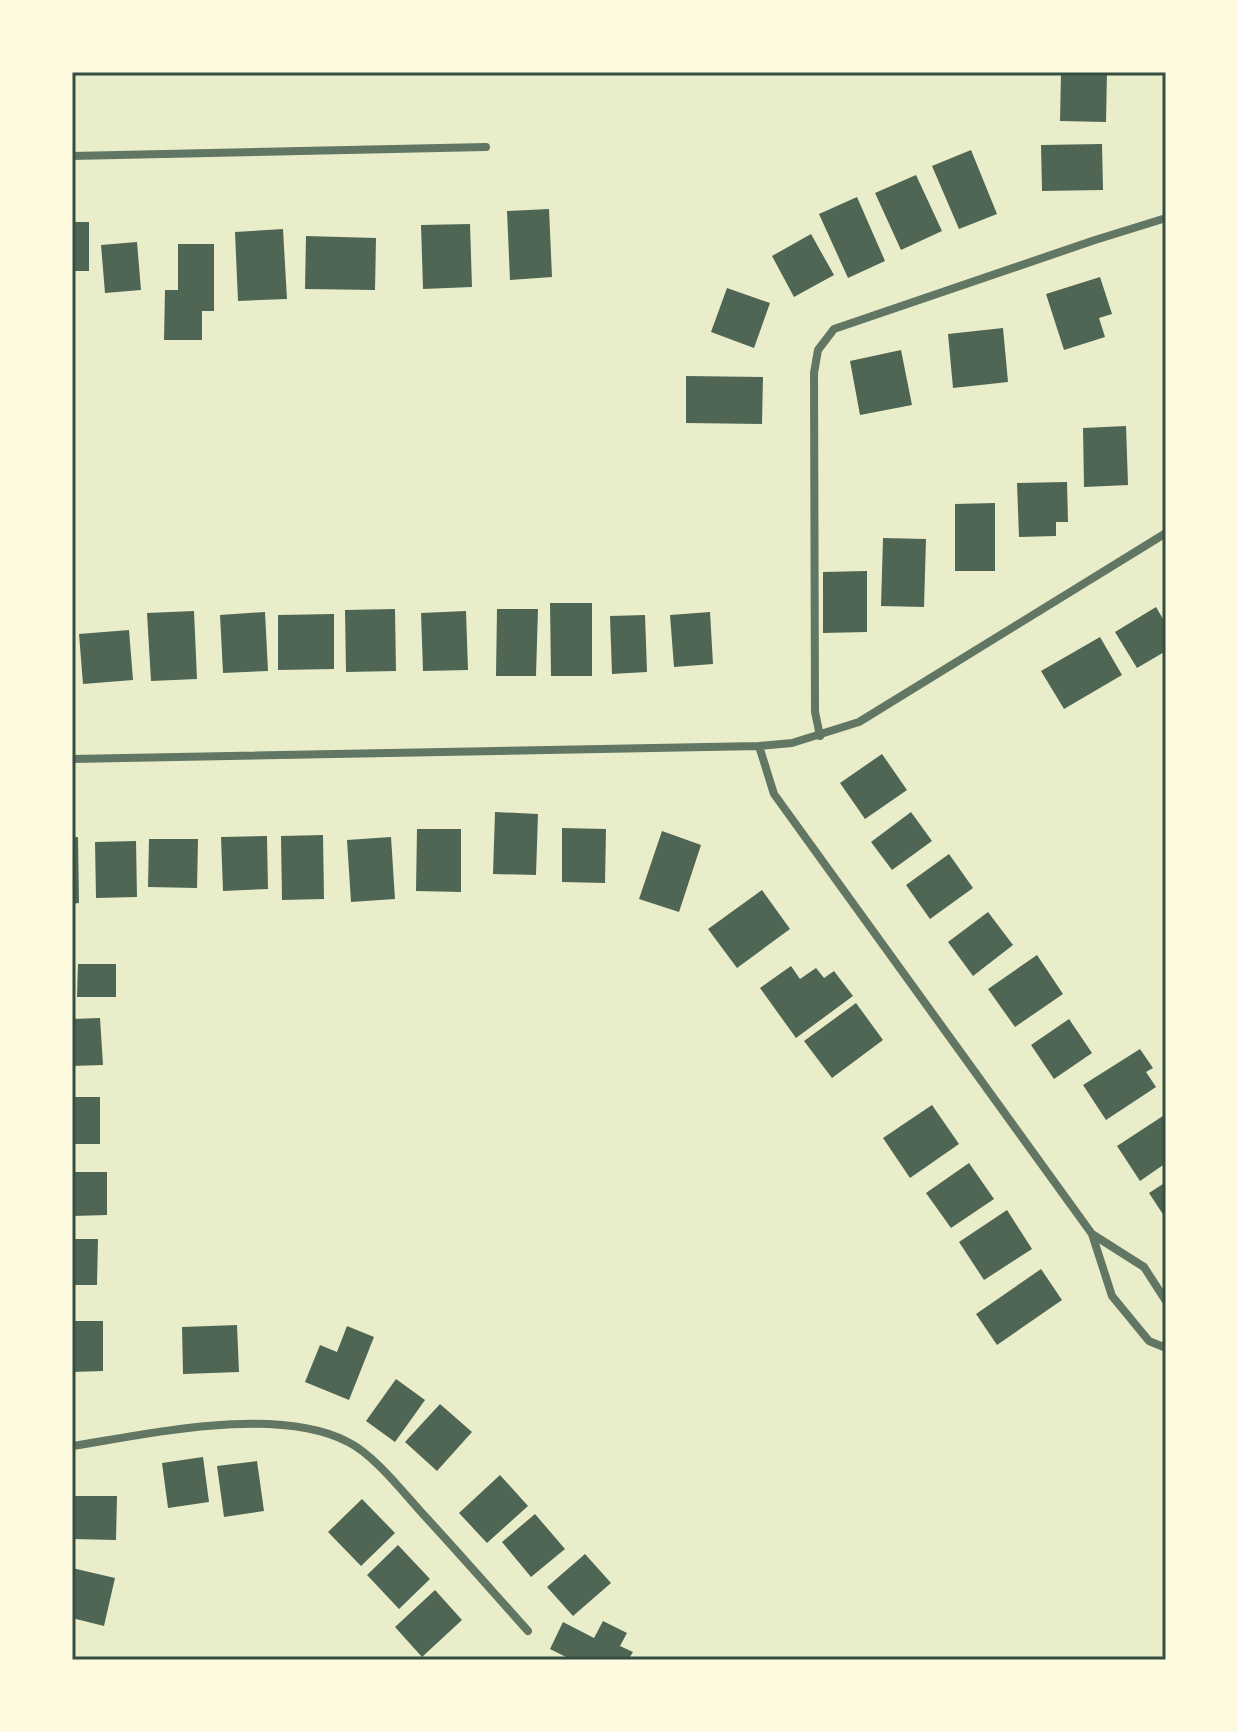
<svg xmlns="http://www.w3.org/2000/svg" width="1238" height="1732" viewBox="0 0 1238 1732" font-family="Overpass,sans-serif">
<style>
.building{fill:#4f6655}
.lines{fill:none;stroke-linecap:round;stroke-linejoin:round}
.minor{stroke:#617663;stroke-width:8}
.neatline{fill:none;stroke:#344e41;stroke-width:3}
</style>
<rect width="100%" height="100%" fill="#e9edc9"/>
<path class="building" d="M1061,72H1107L1106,122L1060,121Z
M1102,144L1103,190L1042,191L1041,145Z
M971,150L997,214L959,229L932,166Z
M916,175L942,231L901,250L875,193Z
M857,197L885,261L848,278L819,214Z
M549,209L552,277L510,280L507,211Z
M72,222H89V271H72Z
M470,224L472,287L423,289L421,225Z
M283,229L287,299L238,301L235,232Z
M811,234L834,275L794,297L772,256Z
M306,236L376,238L375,290L305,289Z
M137,242L141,290L105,293L101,245Z
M178,244H214V311H202V340H164L165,290H178Z
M1100,277L1112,314L1099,318L1105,337L1064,350L1046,294Z
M727,288L770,303L754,348L711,332Z
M1003,328L1008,382L953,388L948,334Z
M901,350L912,405L860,415L850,361Z
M686,376L763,377L762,424L686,423Z
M1126,426L1128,485L1084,487L1083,428Z
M1067,482L1068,522H1056V536L1019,537L1017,483Z
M995,503V571H955V504Z
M883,538L926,539L924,607L881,606Z
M867,571V632L823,633V572Z
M550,603H592V676H551Z
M1156,607L1166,624V651L1137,668L1115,632Z
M395,609L396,671L346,672L345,610Z
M497,609H538L536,676H496Z
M194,611L197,679L151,681L147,613Z
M466,611L468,670L423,671L421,613Z
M265,612L268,671L223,673L220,615Z
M710,612L713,664L674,667L670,615Z
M334,614V669L278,670V615Z
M645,615L647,672L612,674L610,616Z
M129,630L133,680L83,684L79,634Z
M1100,637L1122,675L1064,709L1041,671Z
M882,754L907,790L865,819L840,783Z
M495,812L538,814L536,875L493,874Z
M911,812L932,841L892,870L871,842Z
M562,828L606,829L605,883L562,882Z
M417,829H461V892L416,891Z
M662,831L701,845L679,912L639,899Z
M323,835L324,899L282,900L281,836Z
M267,836L268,889L223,891L221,837Z
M72,837H78L79,903L72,904Z
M391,837L395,899L351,902L347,840Z
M149,839H198L197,888L148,887Z
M136,841L137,897L96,898L95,842Z
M949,854L973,888L930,919L906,885Z
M762,890L790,929L737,968L708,929Z
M988,912L1013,945L973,976L948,942Z
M1037,955L1063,994L1015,1027L988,989Z
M78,964H116V997H77Z
M791,966L800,979L816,968L824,978L834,971L853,996L796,1038L760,988Z
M856,1003L883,1040L832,1078L804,1041Z
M100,1018L103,1065L72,1066V1019Z
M1069,1019L1092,1053L1054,1079L1031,1045Z
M1140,1049L1153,1068L1146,1072L1156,1087L1106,1120L1083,1085Z
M72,1097H100V1144H72Z
M932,1105L959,1144L910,1178L883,1138Z
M1166,1114V1163L1140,1181L1117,1146Z
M969,1163L994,1199L951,1228L926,1193Z
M72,1172H107V1215L72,1216Z
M1166,1182V1219L1149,1193Z
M1007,1210L1032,1249L984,1280L959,1242Z
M72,1239H98L97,1285H72Z
M1041,1269L1062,1300L997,1345L976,1314Z
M72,1321H103V1371L72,1372Z
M237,1325L239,1372L183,1374L182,1327Z
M347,1326L374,1337L349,1400L305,1382L320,1345L337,1352Z
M396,1379L425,1400L395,1442L366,1421Z
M440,1404L472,1432L437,1471L405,1442Z
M203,1457L209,1502L168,1508L162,1463Z
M257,1461L264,1511L224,1517L217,1466Z
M500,1475L528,1506L487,1543L459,1513Z
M72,1496H117L116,1540L72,1539Z
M362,1499L395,1533L361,1566L328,1532Z
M535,1514L565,1549L531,1577L502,1542Z
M398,1545L430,1579L399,1609L367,1575Z
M585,1554L611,1583L573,1616L547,1587Z
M72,1568L115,1578L104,1626L72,1618Z
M435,1590L462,1620L422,1657L395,1627Z
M603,1621L627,1633L620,1646L633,1652L628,1660H572L550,1649L563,1622L594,1638Z"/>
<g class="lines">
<path class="minor" d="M72,156L486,147
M820,736L815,712L814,373L818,350L834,329L1095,240L1166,218
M759,746L774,794L1092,1234L1112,1296L1149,1341L1166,1348
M72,759L759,746L792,743L859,722L1166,533
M1092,1234L1144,1267L1166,1301
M72,1446C149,1434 277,1405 348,1442C373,1454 403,1492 422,1513C458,1552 493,1592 528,1631"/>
</g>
<rect width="1238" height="1732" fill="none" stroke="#fefae0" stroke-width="148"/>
<rect x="74" y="74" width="1090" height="1584" class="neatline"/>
</svg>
